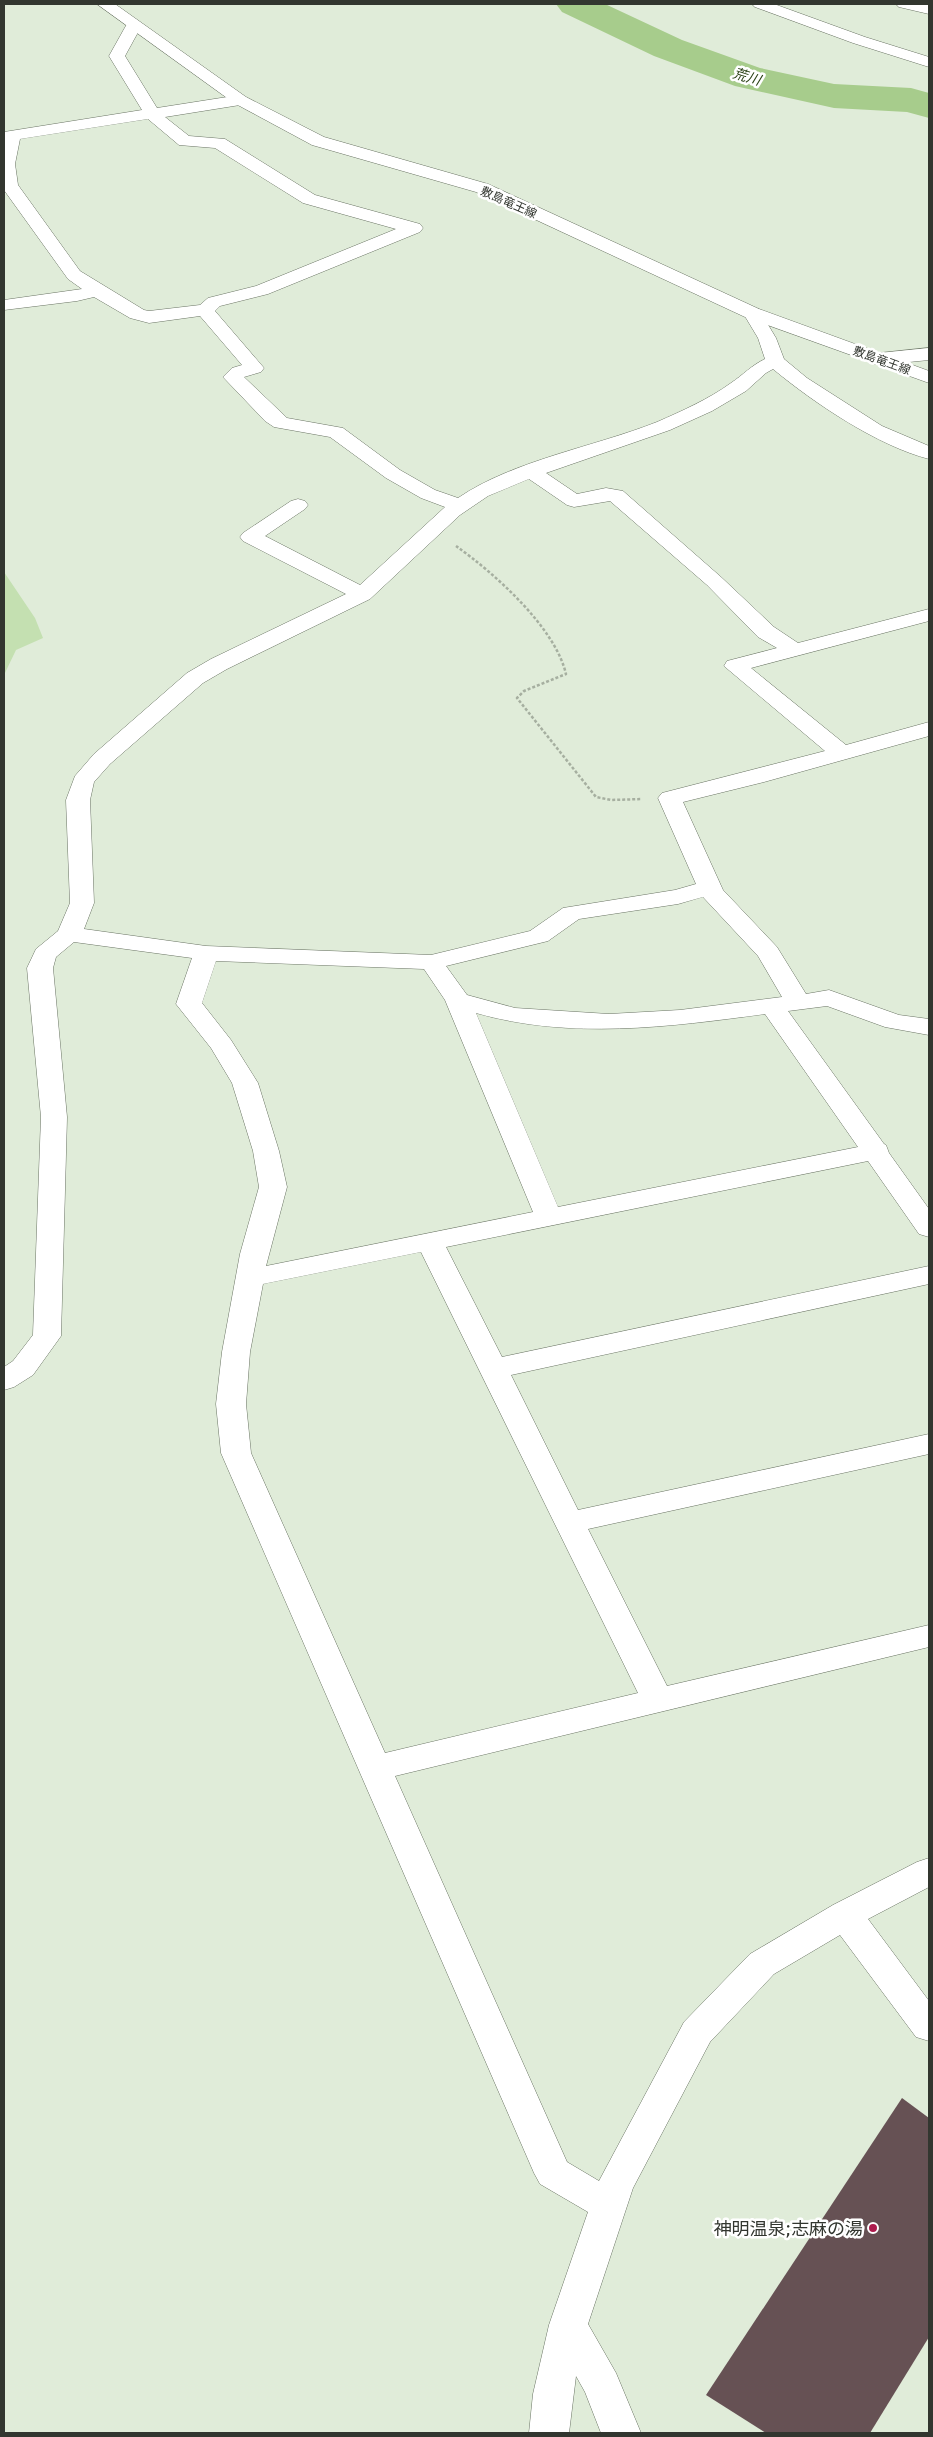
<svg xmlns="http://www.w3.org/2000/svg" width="933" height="2437" viewBox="0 0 933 2437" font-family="'Golos Text','Noto Sans JP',sans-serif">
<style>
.green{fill:#c4e0b1}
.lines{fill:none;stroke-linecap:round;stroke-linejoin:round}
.river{fill:#a7cc8c;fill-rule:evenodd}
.building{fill:#665154}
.minor-casing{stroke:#6a7464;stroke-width:1}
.major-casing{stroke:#6a7464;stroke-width:1}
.path{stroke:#a6afa0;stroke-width:2.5;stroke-dasharray:3 2;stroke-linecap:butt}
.minor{fill:#fff;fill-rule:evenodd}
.major{fill:#fff;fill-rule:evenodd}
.poi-dot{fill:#ad1b4d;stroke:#fff;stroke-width:2}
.labels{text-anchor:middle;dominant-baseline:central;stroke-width:5;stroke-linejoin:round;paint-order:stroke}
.far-street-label{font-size:12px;fill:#32362f;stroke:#fff}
.far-water-label{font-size:14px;font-style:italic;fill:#283f13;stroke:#fff}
.near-poi-label{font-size:18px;fill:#32362f;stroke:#fff;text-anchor:end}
</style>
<rect width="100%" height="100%" fill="#e0ecd9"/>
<path class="green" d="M4,572L35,618L43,638L16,650L4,675Z"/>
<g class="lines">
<path class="river" d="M556,4H605L682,40L760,68L834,84L911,88L929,93V118L907,112L834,108L735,86L654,56L562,12Z"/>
</g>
<path class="building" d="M902,2098L929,2118V2337L870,2433H766L706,2395Z"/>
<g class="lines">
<g class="minor-casing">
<path id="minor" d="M752,4H774L865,37L929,57V67L853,43L755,7Z
M896,4H929V14L899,7Z
M134,20L142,25L125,56L157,108L240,95L246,97L248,100L246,103L240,105L165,117L189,136L225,139L315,195L420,224L423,228L420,232L268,294L220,306L215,311L264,368L261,372L244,377L287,418L343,428L400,470L435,490L458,498C514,460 594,447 657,422C682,411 709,399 731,383C743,375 752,365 765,359L758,338L743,313L745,309H759L761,313L776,338L784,359L807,378L882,426L929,446V459C878,446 814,403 773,369L766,373L746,391L712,411L670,430L546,473L577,494L606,488L623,491L721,577L774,627L798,643L929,609V621L751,668L846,745L929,722V736L764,782L683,802L723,890L777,947L806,994L829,990L899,1015L929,1019V1035L885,1027L827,1006L788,1011L884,1144L886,1145L889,1153L929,1209V1237L919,1234L868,1161L446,1247L502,1357L929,1266V1284L511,1375L578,1510L929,1434V1454L588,1529L667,1686L929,1625V1647L395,1776L567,2162L599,2181L684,2022L750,1954L833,1905L917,1862L929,1858V1887L868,1919L929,2001V2041L916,2037L840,1935L774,1974L710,2042L633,2188L588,2324L616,2373L641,2433H601L585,2392L576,2376L569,2433H529L533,2394L549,2325L588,2212L540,2184L534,2173L221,1453L216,1404L222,1352L240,1254L259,1187L253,1151L232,1083L211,1048L176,1004L192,958L74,942L56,957L53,968L67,1117L61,1336L33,1375L14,1387L4,1390V1367L13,1361L33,1335L41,1117L27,968L36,949L58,931L70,903L66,800L75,776L94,754L187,673L211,659L346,594L243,541L240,537L243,533L291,501L298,499L305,501L308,505L305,509L265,536L360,585L445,507L421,498L386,478L330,437L274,427L265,421L223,377L232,368L242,365L200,316L149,323L130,318L94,297L77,301L4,310V300L82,289L68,279L4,190V132L142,110L109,56L128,22ZM148,119L179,145L215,148L303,203L396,229L256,286L208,298L200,305L149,311L144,310L80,271L18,185L15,164L20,139ZM529,479L567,505L574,507L610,501L707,585L758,637L777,648L727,661L724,666L825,751L662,793L658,798L696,884L675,890L563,908L530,931L431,955L206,946L84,929L94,903L90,800L94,782L110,764L203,683L227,669L370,599L460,515L488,496ZM703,897L758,956L782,997L680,1010L609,1014L515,1008L467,995L446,966L548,941L579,919L678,904ZM216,961L424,969L445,1000L533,1212L266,1266L287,1187L279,1151L258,1083L231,1040L202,1003ZM476,1013C570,1040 669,1027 765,1014L858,1147L558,1207ZM421,1252L638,1693L385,1753L251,1453L246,1404L250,1352L263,1284Z
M929,348V360L879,365L872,363L870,359L872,355L879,353Z"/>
</g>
<g class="major-casing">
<path id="major" d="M97,4H115L246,97L324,137L488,184L759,309L929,371V383L745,317L476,192L312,145L234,103Z"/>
</g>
<path class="path" d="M456,546C494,573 555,627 566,674L524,691L517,698L596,797L611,800L642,799"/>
<use href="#minor" class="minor"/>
<use href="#major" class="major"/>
</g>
<circle class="poi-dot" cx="873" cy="2228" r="5"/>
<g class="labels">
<g class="far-street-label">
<text transform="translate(509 202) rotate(24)">敷島竜王線</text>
<text transform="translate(882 360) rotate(20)">敷島竜王線</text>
</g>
<g class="far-water-label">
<text transform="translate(747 76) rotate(17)">荒川</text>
</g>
<g class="near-poi-label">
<text x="863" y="2228">神明温泉;志麻の湯</text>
</g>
</g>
<rect width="933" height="2437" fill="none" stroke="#32362f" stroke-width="10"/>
</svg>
